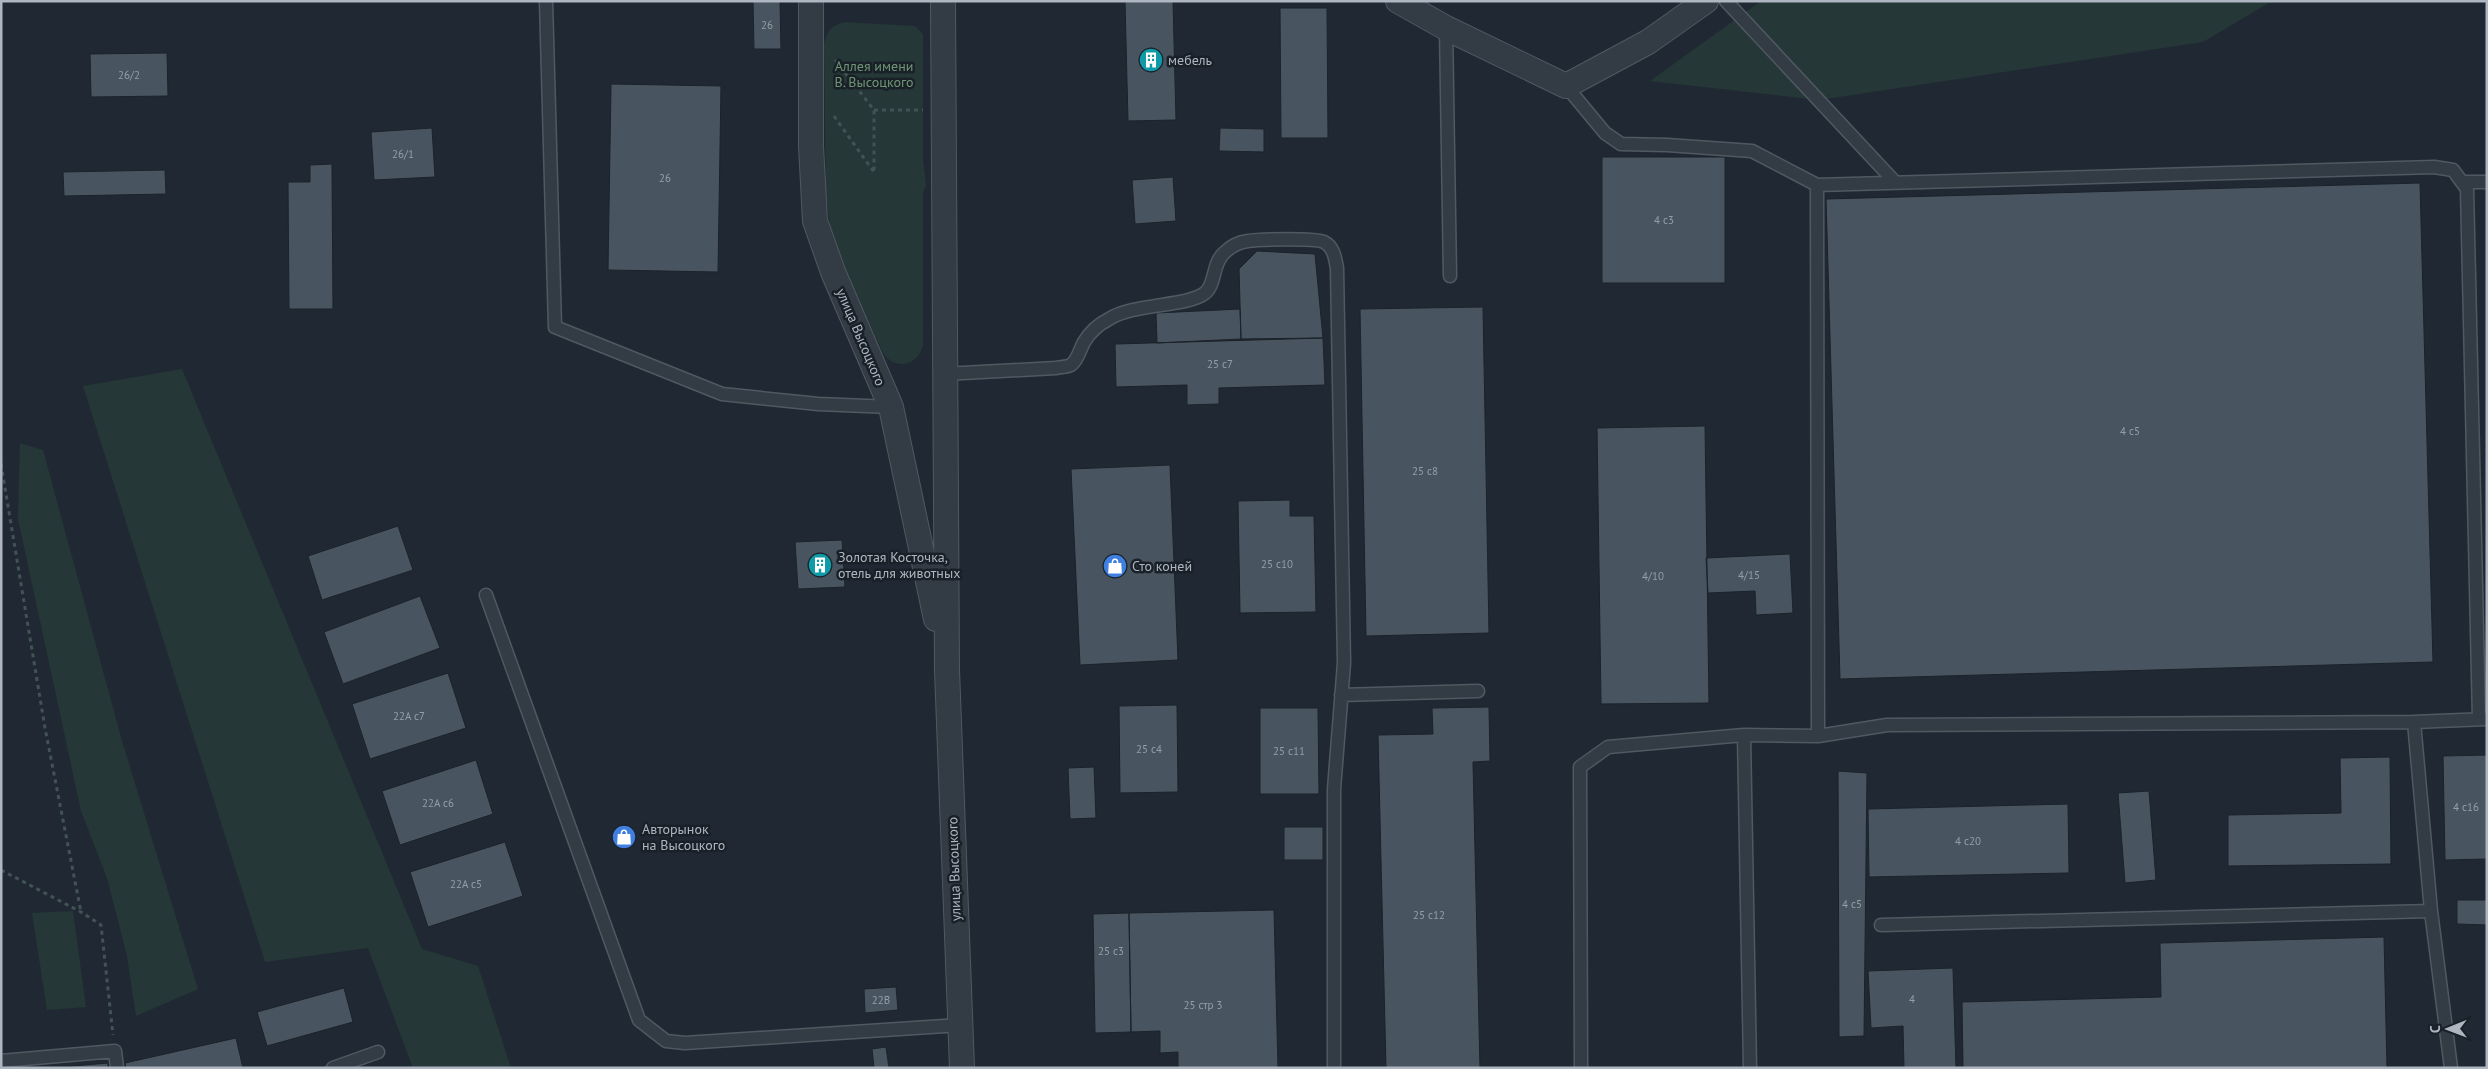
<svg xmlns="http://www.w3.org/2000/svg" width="2488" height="1069" viewBox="0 0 2488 1069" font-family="'PT Sans',sans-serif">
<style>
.green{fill:#253736}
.building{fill:#48545f;stroke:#1b222a}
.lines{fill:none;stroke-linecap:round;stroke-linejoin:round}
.service-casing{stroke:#505962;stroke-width:15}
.minor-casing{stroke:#505962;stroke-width:26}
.path{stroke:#415354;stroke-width:3;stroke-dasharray:4 4;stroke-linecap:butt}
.service{stroke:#333b44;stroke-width:12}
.minor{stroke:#333b44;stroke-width:24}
.labels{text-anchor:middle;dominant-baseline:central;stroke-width:5;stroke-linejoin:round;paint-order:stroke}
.number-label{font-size:11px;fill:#949ea8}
.poi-label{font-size:14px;fill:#adb6c1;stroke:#192028;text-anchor:start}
.park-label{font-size:14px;fill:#6f9574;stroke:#192028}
.street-label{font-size:14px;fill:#adb6c1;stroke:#192028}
</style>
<rect width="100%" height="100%" fill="#202933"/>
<path class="green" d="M1761,1H2272L2203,42L1819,100L1650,81Z
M845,22L915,26L923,34V159L926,185L923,193V345C918,366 895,371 883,353L844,268L830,226L826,192L824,46C825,33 831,25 845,22Z
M182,369L422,949L478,966L511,1068H413L368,948L265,962L83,386Z
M20,443L43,450L122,741L198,989L136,1016L127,956L107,878L81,811L18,519Z
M73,911L86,1007L47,1010L32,913Z"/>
<path class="building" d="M753,1H780L781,49H754Z
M1125,1H1173L1176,120L1128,121Z
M1280,8H1327L1328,138H1281Z
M167,53L168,96L91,97L90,54Z
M611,84L721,86L718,272L608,270Z
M432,128L435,177L374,180L371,132Z
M1220,128L1264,129V152L1219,151Z
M1602,157H1725V283H1602Z
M332,164L333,309H289L288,182H310V165Z
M165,170L166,194L64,196L63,172Z
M1173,177L1176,221L1135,224L1132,180Z
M2420,183L2433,662L1840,679L1826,199Z
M1257,251L1315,254L1323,338L1241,339L1239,269Z
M1483,307L1489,633L1366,636L1360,309Z
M1240,309L1241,339L1157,343L1156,313Z
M1323,338L1325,385L1219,388V404L1187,405V385L1116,387L1115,344Z
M1705,426L1709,703L1601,704L1597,428Z
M1170,465L1178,660L1080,665L1071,469Z
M1290,500V516H1314L1316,612L1240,613L1238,501Z
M398,526L413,570L322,600L308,556Z
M842,540L845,587L798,589L795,542Z
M1790,554L1793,613L1756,615L1755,591L1708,593L1706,558Z
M420,596L440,648L343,684L324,632Z
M448,673L466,728L370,759L352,704Z
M1177,705L1178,792L1120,793L1119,706Z
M1489,707L1490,761L1473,762L1480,1068H1386L1378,735L1433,734L1432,708Z
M1260,708H1318L1319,794H1260Z
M2487,755V859L2445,860L2443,756Z
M2390,757L2391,864L2228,866V815L2341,813L2340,758Z
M476,760L493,814L400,845L382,791Z
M1094,767L1096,818L1070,819L1068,768Z
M1838,771L1867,773L1864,1036L1839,1037Z
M2149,791L2156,880L2125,883L2118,793Z
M2068,804L2069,873L1869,877L1868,809Z
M1284,827H1323V860H1284Z
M505,842L523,896L428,927L410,872Z
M2457,900H2487V925L2457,924Z
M1274,910L1278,1068H1178V1052L1160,1053V1031L1131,1032L1129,913Z
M1129,913L1131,1032L1095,1033L1093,914Z
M2384,937L2387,1068H1963L1962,1002L2161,997L2160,943Z
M1953,968L1956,1068H1904L1903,1026L1871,1028L1868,971Z
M896,987L898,1010L865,1013L864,989Z
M344,988L353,1022L267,1046L257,1012Z
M236,1038L243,1068H126L125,1063Z
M886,1047L889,1068H874L872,1049Z
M108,1063V1068H50Z"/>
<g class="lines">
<g class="service-casing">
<path id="service" d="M546,1L555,327L722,394L818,404L891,407
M1726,1L1895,182
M1446,28L1450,276
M1566,86L1605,133L1621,144L1667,145L1752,151L1817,185L2434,167L2453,170L2467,189L2479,719
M2462,182H2487
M1817,185L1818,736
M944,374L1056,368C1060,367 1067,367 1071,365C1078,360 1080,349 1084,342C1090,332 1099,324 1109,319C1134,303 1187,307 1205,293C1216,284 1212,264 1224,253C1230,247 1239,242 1248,241C1258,239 1316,238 1324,242C1334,247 1335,258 1337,268L1344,663L1334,789V1068
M486,595L639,1020L666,1041L685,1043L960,1025
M1341,695L1478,691
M2414,722L2431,911L2451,1068
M1744,735L1750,1068
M1881,925L2431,911
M1,1061L115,1051L117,1068
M333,1068L378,1052
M1581,1068L1580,767L1608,747L1744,735L1818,736L1887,725L2414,722L2486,719"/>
</g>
<g class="minor-casing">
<path id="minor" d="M811,1V146L815,221L833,272L891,407L936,619
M943,1L947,670L962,1068
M1398,1L1446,28L1566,86L1648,42L1706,1"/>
</g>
<path class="path" d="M835,60L874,110V173
M874,110H923
M834,116L874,172
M1,464L45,728L81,912
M1,870L81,912L101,925L113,1035"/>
<use href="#service" class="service"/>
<use href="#minor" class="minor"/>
</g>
<defs>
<g id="building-disc" transform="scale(1.25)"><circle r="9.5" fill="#0f9aa8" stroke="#192028"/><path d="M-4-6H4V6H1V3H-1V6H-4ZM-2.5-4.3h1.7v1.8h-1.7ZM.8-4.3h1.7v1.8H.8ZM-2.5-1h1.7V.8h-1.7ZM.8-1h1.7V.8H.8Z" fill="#fff"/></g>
<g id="shop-disc" transform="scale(1.25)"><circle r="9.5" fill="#3f7fe0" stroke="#192028"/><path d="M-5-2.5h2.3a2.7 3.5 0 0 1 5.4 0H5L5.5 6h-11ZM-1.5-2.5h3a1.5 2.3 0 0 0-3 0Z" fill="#fff"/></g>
</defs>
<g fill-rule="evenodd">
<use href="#building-disc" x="1151" y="60"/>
<use href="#building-disc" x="820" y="565"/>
<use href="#shop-disc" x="1115" y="566"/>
<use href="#shop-disc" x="624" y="837"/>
</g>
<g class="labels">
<g class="number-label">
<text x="767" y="25">26</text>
<text x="129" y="75">26/2</text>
<text x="403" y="154">26/1</text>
<text x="665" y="178">26</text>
<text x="1664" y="220">4 с3</text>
<text x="1220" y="364">25 с7</text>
<text x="2130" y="431">4 с5</text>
<text x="1425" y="471">25 с8</text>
<text x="1277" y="564">25 с10</text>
<text x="1749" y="575">4/15</text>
<text x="1653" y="576">4/10</text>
<text x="409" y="716">22А с7</text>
<text x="1149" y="749">25 с4</text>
<text x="1289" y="751">25 с11</text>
<text x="438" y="803">22А с6</text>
<text x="2466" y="807">4 с16</text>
<text x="1968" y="841">4 с20</text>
<text x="466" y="884">22А с5</text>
<text x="1852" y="904">4 с5</text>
<text x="1429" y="915">25 с12</text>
<text x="1111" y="951">25 с3</text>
<text x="1912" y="999">4</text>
<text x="881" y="1000">22В</text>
<text x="1203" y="1005">25 стр 3</text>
</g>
<g class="poi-label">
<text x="1168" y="60">мебель</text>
<text x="838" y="557">Золотая Косточка,<tspan x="838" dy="16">отель для животных</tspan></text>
<text x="1132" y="566">Сто коней</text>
<text x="642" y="829">Авторынок<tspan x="642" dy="16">на Высоцкого</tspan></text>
</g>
<g class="park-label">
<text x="874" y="66">Аллея имени<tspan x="874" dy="16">В. Высоцкого</tspan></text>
</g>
<g class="street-label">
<text transform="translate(861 337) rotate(67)">улица Высоцкого</text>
<text transform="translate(954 869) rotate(-92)">улица Высоцкого</text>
</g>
</g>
<rect width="2488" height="1069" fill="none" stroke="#adb6c1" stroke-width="5"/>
<g transform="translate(2448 1029) rotate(269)" stroke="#192028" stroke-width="4" paint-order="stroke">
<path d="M0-4L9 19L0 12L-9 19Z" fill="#adb6c1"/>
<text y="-8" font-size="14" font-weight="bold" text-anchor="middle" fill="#adb6c1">С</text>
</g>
</svg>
